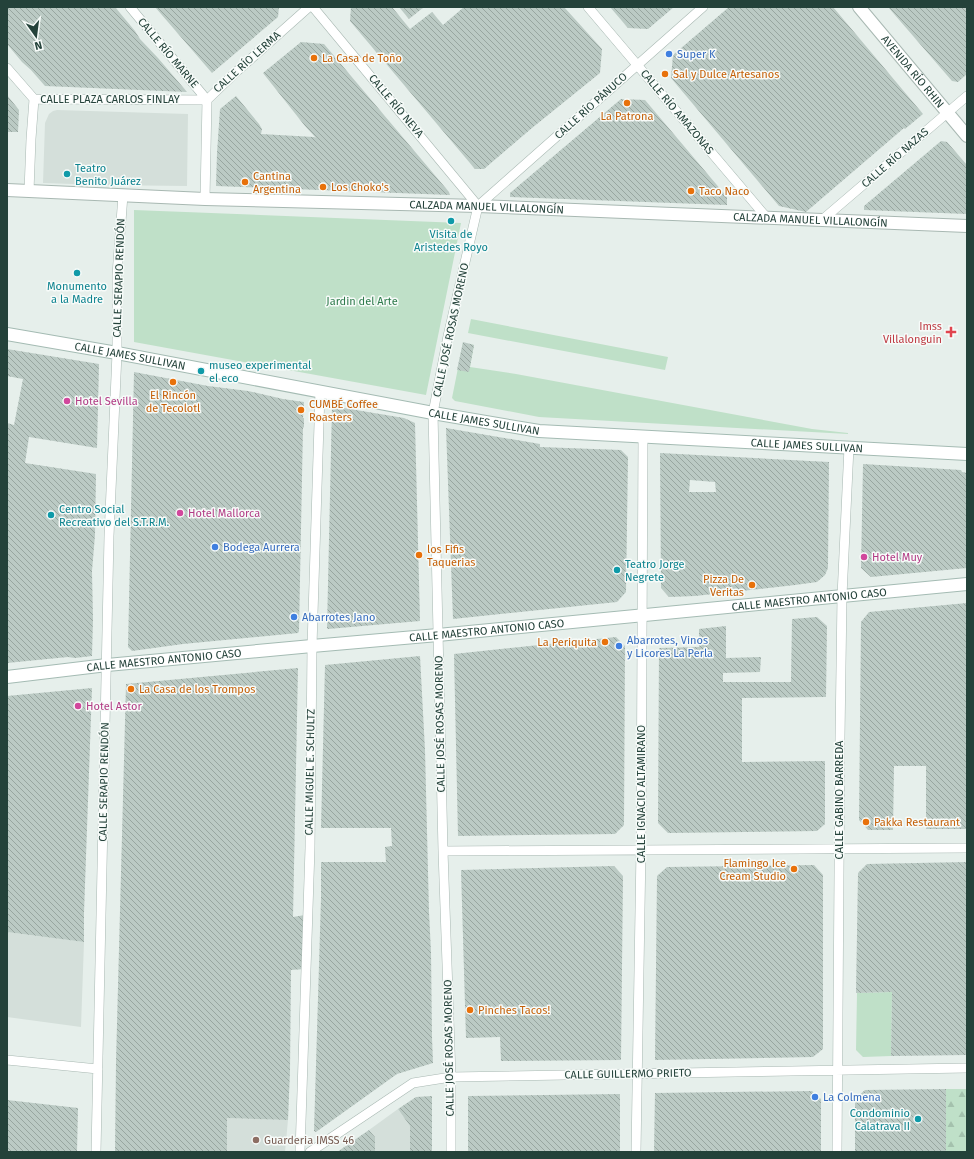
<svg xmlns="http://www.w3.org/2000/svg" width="974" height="1159" viewBox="0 0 974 1159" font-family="'Fira Sans',sans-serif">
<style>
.built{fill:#d4dfda}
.green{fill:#bfe0c8}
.forest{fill:url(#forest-firs)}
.building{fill:url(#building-back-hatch);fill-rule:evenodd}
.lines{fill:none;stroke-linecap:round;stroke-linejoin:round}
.minor-casing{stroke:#a8b8b2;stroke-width:10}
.tertiary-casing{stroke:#a8b8b2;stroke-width:14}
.secondary-casing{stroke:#a4bbb3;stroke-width:14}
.minor{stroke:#fff;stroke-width:9}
.tertiary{stroke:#fff;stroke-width:12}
.secondary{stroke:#fff;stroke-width:12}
.shop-dot{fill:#3f7fe0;stroke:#f7fbf9;stroke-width:1.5}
.food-dot{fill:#e8710a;stroke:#f7fbf9;stroke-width:1.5}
.culture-dot{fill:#0f9aa8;stroke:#f7fbf9;stroke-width:1.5}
.health-dot{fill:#e0444e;stroke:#f7fbf9;stroke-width:1.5}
.hotel-dot{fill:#d1479c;stroke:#f7fbf9;stroke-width:1.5}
.education-dot{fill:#8d6e63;stroke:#f7fbf9;stroke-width:1.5}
.labels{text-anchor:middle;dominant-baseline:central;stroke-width:3;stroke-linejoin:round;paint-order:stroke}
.street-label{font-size:11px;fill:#24423a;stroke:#f7fbf9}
.shop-label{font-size:11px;fill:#366cbe;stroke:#f7fbf9;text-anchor:start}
.food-label{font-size:11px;fill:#c56008;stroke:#f7fbf9;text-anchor:start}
.culture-label{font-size:11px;fill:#0d838f;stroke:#f7fbf9;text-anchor:start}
.park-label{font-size:11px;fill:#2d7a4b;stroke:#f7fbf9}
.health-label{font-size:11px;fill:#be3a42;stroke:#f7fbf9;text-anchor:end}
.hotel-label{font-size:11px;fill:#b23c85;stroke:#f7fbf9;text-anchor:start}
.education-label{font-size:11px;fill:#785e54;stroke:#f7fbf9;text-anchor:start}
</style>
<defs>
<pattern id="forest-firs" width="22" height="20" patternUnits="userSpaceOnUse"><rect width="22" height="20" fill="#bfe0c8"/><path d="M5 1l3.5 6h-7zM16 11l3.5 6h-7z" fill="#a4c1ad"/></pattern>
<pattern id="building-back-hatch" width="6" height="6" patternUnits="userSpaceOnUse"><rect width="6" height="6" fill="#bbcac4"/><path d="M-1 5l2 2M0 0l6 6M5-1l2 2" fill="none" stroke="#98a6a0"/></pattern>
</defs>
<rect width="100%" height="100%" fill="#e6efeb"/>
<path class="built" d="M57,110L188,114L187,186L102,185L43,183L45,123L49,114L53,111Z
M7,932L84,942L81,1027L7,1017Z
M398,1109L410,1126V1152H375V1137L369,1130Z
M227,1118L288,1120L285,1152H227Z"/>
<path class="green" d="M134,210L461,223L426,395L134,342Z
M471,319L668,357L665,370L468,333Z
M463,343L474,345L470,367L516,374L812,429L848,433V434L539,417L455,401L452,398Z
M892,992L891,1056L863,1057L856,1050L857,993Z"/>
<path class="forest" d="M946,1089H967V1151L946,1152Z"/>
<path class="building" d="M7,7H115L135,31L140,39L158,58L187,92L45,86L31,70L22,62L7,44Z
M155,7H279L278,17L212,73Z
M351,7H392L410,29L432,12L443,25L464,7H564L602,49L600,73L532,128L484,169H475L350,21Z
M399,7H424L409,19Z
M610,7H674L648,29L628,28Z
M729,7H833L923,114L905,129L904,128L806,212L779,206L671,78L673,55Z
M888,7H967V74L958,82L952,81Z
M301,42L324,44L449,192L450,195L216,186L217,153L220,109L236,96L259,124L262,129L261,134L314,137L316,138L305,126L263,73Z
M7,95L19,110L18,132H7Z
M621,99L645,100L727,197V205L510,197V193Z
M941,141L947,142L967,165V214L864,210V206Z
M463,342L474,345L469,372L457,370Z
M7,349L99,364L97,448L29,437L25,463L96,474L95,535L92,571L93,619L92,656L75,658L68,657L7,663V423L14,425L23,379L7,376Z
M134,372L208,386L248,391L283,399L304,402L303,418H304V428L303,427L299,631L298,633L183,644L132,651L128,647Z
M332,406L404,418L415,423L420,621L328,629L327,628Z
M446,428L540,444V447L621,450L628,457L626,592L617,602L453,619Z
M660,453L829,462L828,564V568L825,575L817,582L795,585L695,596L669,597L661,588ZM690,480L715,482L716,492H689Z
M863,464L961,470L962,472L967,473V568L871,577L861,568Z
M967,603V829H926V766H894L893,830H868L859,820L861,622L869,612Z
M817,617L827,626L826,697L742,698V762L825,761V824L817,831L668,833L658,823L659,648L699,647V629L726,626V658L761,657L760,672L723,673V682H791L792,619Z
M616,637L625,646L624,825L615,834L458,836L454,654Z
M420,656L425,750L429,912L431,952L432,1037L433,1063L397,1074L316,1132L314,1131L321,898V862H386L385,847L392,846L391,828H321L325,665Z
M298,668L293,917L305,915V969L291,970L290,1071L288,1120L227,1118V1152H115L116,1062L126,684Z
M92,688L84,913V942L7,932V696Z
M967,862V1055L891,1056L892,992L856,993L858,873L867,864Z
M814,865L823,875V1049L813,1057L655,1060L657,876L667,867Z
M614,866L623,876L621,1060L501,1061L500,1037L466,1038L461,870Z
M946,1089V1152H855V1099L865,1090Z
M812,1091L821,1099V1152H654L655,1093Z
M620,1094V1152H468V1096Z
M432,1096V1152H410V1126L398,1109L416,1097Z
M7,1100L78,1108L77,1152H7Z
M369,1130L375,1137V1152H337Z"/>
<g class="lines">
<g class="minor-casing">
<path id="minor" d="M130,7L207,100
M313,7L478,206
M588,7L767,218
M7,68L34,99
M34,99L207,100
M29,191L31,139L34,99
M205,199L207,100L236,72L309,7
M478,206L703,7
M822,220L967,96
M443,851L967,848
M7,1060L98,1069
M96,1152L109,536L117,353V275L123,195
M300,1152L310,848L312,646L320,392
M310,1152L413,1083L451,1077L967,1068
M451,1152V1077L443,851L433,413L448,336L478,206
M636,1152L641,849L643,436
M837,1152L840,737L842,596L849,447"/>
</g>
<g class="tertiary-casing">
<g id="tertiary">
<path id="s1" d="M859,7L967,136"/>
<path id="s2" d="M7,190L205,199L478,206L967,226"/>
</g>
</g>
<g class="secondary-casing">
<g id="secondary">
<path id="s3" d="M7,334L117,353L433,413L539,431L967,454"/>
<path id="s4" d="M7,677L107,665L312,646L438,635L967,584"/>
</g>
</g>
<use href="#minor" class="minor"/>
<use href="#tertiary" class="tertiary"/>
<use href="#secondary" class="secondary"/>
</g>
<g class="shop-dot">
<circle cx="669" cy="54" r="4"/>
<circle cx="215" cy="547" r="4"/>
<circle cx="294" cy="617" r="4"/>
<circle cx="619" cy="646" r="4"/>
<circle cx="815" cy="1097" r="4"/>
</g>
<g class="food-dot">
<circle cx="314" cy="58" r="4"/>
<circle cx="665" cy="74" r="4"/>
<circle cx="627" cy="103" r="4"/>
<circle cx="245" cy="182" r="4"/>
<circle cx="323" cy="187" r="4"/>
<circle cx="691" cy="191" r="4"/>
<circle cx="173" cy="382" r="4"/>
<circle cx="301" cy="410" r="4"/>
<circle cx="419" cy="555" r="4"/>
<circle cx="752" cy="585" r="4"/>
<circle cx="605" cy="642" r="4"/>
<circle cx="131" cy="689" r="4"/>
<circle cx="866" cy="822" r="4"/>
<circle cx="794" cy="869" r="4"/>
<circle cx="470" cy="1010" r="4"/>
</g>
<g class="culture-dot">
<circle cx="67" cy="174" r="4"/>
<circle cx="451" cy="221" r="4"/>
<circle cx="77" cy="273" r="4"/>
<circle cx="201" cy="371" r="4"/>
<circle cx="51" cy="515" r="4"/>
<circle cx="617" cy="570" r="4"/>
<circle cx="918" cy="1119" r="4"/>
</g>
<path class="health-dot" d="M949 326h4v4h4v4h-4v4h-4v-4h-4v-4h4z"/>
<g class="hotel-dot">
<circle cx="67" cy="401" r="4"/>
<circle cx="180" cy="513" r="4"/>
<circle cx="864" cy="557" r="4"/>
<circle cx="78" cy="706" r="4"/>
</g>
<circle class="education-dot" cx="256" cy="1140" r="4"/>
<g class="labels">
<g class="street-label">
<text transform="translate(168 53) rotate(50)">CALLE RÍO MARNE</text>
<text transform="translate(247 62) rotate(-42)">CALLE RÍO LERMA</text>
<text stroke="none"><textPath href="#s1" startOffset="84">AVENIDA RÍO RHIN</textPath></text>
<text x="110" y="99">CALLE PLAZA CARLOS FINLAY</text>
<text transform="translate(396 106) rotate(50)">CALLE RÍO NEVA</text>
<text transform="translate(591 106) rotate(-42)">CALLE RÍO PÁNUCO</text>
<text transform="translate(677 112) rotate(50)">CALLE RÍO AMAZONAS</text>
<text transform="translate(895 158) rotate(-41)">CALLE RÍO NAZAS</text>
<text stroke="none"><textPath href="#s2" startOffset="480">CALZADA MANUEL VILLALONGÍN</textPath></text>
<text stroke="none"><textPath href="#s2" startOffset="804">CALZADA MANUEL VILLALONGÍN</textPath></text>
<text transform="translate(119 278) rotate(-88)">CALLE SERAPIO RENDÓN</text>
<text transform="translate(451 330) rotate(-78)">CALLE JOSÉ ROSAS MORENO</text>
<text stroke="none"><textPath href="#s3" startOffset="125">CALLE JAMES SULLIVAN</textPath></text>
<text stroke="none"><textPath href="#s3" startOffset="485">CALLE JAMES SULLIVAN</textPath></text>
<text stroke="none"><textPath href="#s3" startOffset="809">CALLE JAMES SULLIVAN</textPath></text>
<text stroke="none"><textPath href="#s4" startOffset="806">CALLE MAESTRO ANTONIO CASO</textPath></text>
<text stroke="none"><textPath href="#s4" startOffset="482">CALLE MAESTRO ANTONIO CASO</textPath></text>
<text stroke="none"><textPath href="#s4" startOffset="158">CALLE MAESTRO ANTONIO CASO</textPath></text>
<text transform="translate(440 724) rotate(-91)">CALLE JOSÉ ROSAS MORENO</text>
<text transform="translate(310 772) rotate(-89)">CALLE MIGUEL E. SCHULTZ</text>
<text transform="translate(104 782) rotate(-89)">CALLE SERAPIO RENDÓN</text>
<text transform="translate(641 794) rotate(-90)">CALLE IGNACIO ALTAMIRANO</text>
<text transform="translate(839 800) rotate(-90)">CALLE GABINO BARREDA</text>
<text transform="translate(449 1048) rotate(-91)">CALLE JOSÉ ROSAS MORENO</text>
<text transform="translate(628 1074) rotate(-1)">CALLE GUILLERMO PRIETO</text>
</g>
<g class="shop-label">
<text x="677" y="54">Super K</text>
<text x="223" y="547">Bodega Aurrera</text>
<text x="302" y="617">Abarrotes Jano</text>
<text x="627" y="640">Abarrotes, Vinos<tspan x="627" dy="13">y Licores La Perla</tspan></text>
<text x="823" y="1097">La Colmena</text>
</g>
<g class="food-label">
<text x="322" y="58">La Casa de Toño</text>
<text x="673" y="74">Sal y Dulce Artesanos</text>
<text x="627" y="116" text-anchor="middle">La Patrona</text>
<text x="253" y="176">Cantina<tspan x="253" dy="13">Argentina</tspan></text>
<text x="331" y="187">Los Choko's</text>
<text x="699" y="191">Taco Naco</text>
<text x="173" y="395" text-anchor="middle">El Rincón<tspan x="173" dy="13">de Tecolotl</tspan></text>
<text x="309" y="404">CUMBÉ Coffee<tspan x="309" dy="13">Roasters</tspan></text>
<text x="427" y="549">los Fifis<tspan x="427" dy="13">Taquerias</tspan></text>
<text x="744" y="579" text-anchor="end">Pizza De<tspan x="744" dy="13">Veritas</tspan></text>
<text x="597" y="642" text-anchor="end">La Periquita</text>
<text x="139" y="689">La Casa de los Trompos</text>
<text x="874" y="822">Pakka Restaurant</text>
<text x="786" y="863" text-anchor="end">Flamingo Ice<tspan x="786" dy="13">Cream Studio</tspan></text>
<text x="478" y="1010">Pinches Tacos!</text>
</g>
<g class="culture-label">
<text x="75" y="168">Teatro<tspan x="75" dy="13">Benito Juárez</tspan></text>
<text x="451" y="234" text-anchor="middle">Visita de<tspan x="451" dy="13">Aristedes Royo</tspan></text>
<text x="77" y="286" text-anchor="middle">Monumento<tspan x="77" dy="13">a la Madre</tspan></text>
<text x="209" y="365">museo experimental<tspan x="209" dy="13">el eco</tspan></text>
<text x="59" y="509">Centro Social<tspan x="59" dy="13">Recreativo del S.T.R.M.</tspan></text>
<text x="625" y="564">Teatro Jorge<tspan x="625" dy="13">Negrete</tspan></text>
<text x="910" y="1113" text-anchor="end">Condominio<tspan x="910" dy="13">Calatrava II</tspan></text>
</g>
<g class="park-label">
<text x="362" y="301">Jardin del Arte</text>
</g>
<g class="health-label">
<text x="942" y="326">Imss<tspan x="942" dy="13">Villalonguin</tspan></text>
</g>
<g class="hotel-label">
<text x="75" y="401">Hotel Sevilla</text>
<text x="188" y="513">Hotel Mallorca</text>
<text x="872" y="557">Hotel Muy</text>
<text x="86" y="706">Hotel Astor</text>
</g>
<g class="education-label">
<text x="264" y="1140">Guarderia IMSS 46</text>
</g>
</g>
<rect width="974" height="1159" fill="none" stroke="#24423a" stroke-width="16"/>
<g transform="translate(36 36) rotate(166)" stroke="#f7fbf9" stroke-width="3" paint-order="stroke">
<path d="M0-3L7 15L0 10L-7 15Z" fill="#24423a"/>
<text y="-6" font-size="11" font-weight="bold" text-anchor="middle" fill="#24423a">N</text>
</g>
</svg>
